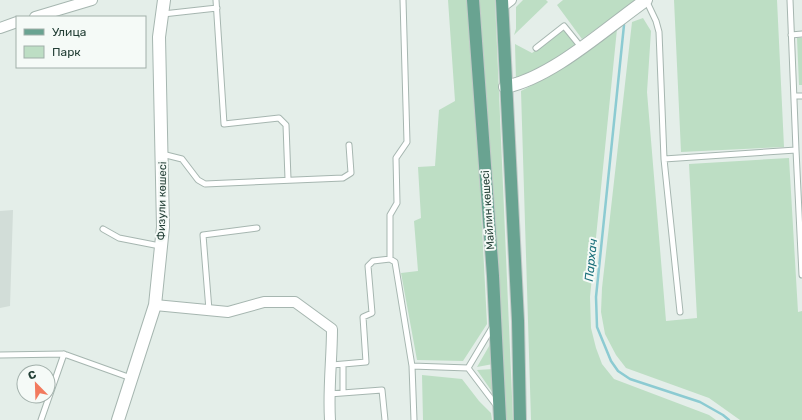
<svg xmlns="http://www.w3.org/2000/svg" width="802" height="420" viewBox="0 0 802 420" font-family="Rubik,sans-serif">
<style>
.built{fill:#d2ddd8}
.green{fill:#bddec4}
.lines{fill:none;stroke-linecap:round;stroke-linejoin:round}
.stream{stroke:#8ccbd2;stroke-width:2.5}
.service-casing{stroke:#a6b6b0;stroke-width:7}
.minor-casing{stroke:#a6b6b0;stroke-width:12}
.tertiary-casing{stroke:#a6b6b0;stroke-width:14}
.primary-casing{stroke:#c1c9c7;stroke-width:14}
.service{stroke:#fff;stroke-width:5}
.minor{stroke:#fff;stroke-width:10}
.tertiary{stroke:#fff;stroke-width:12}
.primary{stroke:#69a391;stroke-width:12}
.labels{text-anchor:middle;dominant-baseline:central;stroke-width:4;stroke-linejoin:round;paint-order:stroke}
.street-label{font-size:11px;fill:#233f36;stroke:#f5faf7}
.water-label{font-size:12px;font-style:italic;fill:#1d717c;stroke:#f5faf7}
</style>
<rect width="100%" height="100%" fill="#e4eee9"/>
<path class="built" d="M13,210L10,306L0,308V211Z"/>
<path class="green" d="M448,0H468L475,91L487,324L463,361L417,360L401,273L418,271L414,221L421,218L418,167L435,166L439,110L455,101Z
M477,0H495L513,420H503Z
M523,0H546L548,2L514,35L516,29V7Z
M563,0H637L582,39L557,5Z
M674,0H777L784,147L681,152Z
M643,18L651,31L647,92L666,321L697,318L689,164L789,158L798,312L802,311V420H740L709,398L626,368L616,355L605,334L601,312L602,288L632,22Z
M617,29L590,297L591,328L596,348L602,364L614,379L709,415L716,420H531L521,91L542,80Z
M564,30L577,47L516,81L515,44L532,53Z
M797,38H802V85H799Z
M492,341L493,364L477,367Z
M494,369L495,396L477,370Z
M422,375L462,379L479,401L491,413L492,420H423Z"/>
<g class="lines">
<path class="stream" d="M624,25L596,297L597,327L611,361L618,371L630,379L700,402L723,415L729,420"/>
<g class="service-casing">
<path id="service" d="M216,0L224,124L279,118L286,125L288,179
M403,0L407,142L396,158L397,203L390,215V259L395,262L412,366L414,420
M646,0L656,21L659,32L664,159L680,312
M163,14L217,8
M791,35L802,34
M536,48L564,26L581,47
M794,96H802
M796,150L802,275
M162,154L182,159L198,180L205,184L343,178L351,173L349,145
M664,159L796,150L790,0
M103,229L119,238L160,246
M209,310L203,235L257,228
M0,355L64,354
M332,365L366,362L363,317L372,313L368,266L373,261L390,259
M343,365V393
M412,366L468,368L496,405
M468,368L493,326
M329,394L382,390L385,420
M41,420L64,354L131,378"/>
</g>
<g class="minor-casing">
<path id="minor" d="M503,6L511,0
M35,17L92,0
M0,28L17,22
M155,305L228,312L264,302H295L332,329C332,359 328,389 330,420"/>
</g>
<g class="tertiary-casing">
<path id="tertiary" d="M505,87C552,78 606,28 646,0
M118,420L155,305L163,227L159,37L164,0"/>
</g>
<g class="primary-casing">
<path id="primary" d="M473,0L493,276L500,420
M502,0L518,321L520,420"/>
</g>
<use href="#service" class="service"/>
<use href="#minor" class="minor"/>
<use href="#tertiary" class="tertiary"/>
<use href="#primary" class="primary"/>
</g>
<g class="labels">
<g class="street-label">
<text transform="translate(162 201) rotate(-89)">Физули көшесі</text>
<text transform="translate(488 210) rotate(-94)">Майлин көшесі</text>
</g>
<g class="water-label">
<text transform="translate(591 260) rotate(-84)">Пархач</text>
</g>
</g>
<rect x="16" y="16" width="130" height="52" fill="#f5faf7" stroke="#a1afaa"/>
<rect x="24" y="29" width="20" height="6" fill="#69a391" stroke="#a1afaa"/>
<text x="52" y="36" font-size="12" fill="#233f36">Улица</text>
<rect x="24" y="46" width="20" height="12" fill="#bddec4" stroke="#a1afaa"/>
<text x="52" y="56" font-size="12" fill="#233f36">Парк</text>
<g transform="translate(36 384) rotate(337)"><circle r="19" fill="#f5faf7" stroke="#a1afaa"/>
<path d="M0-3L7 15L0 10L-7 15Z" fill="#f27a5e"/>
<text y="-6" font-size="11" font-weight="bold" text-anchor="middle" fill="#233f36">С</text>
</g>
</svg>
